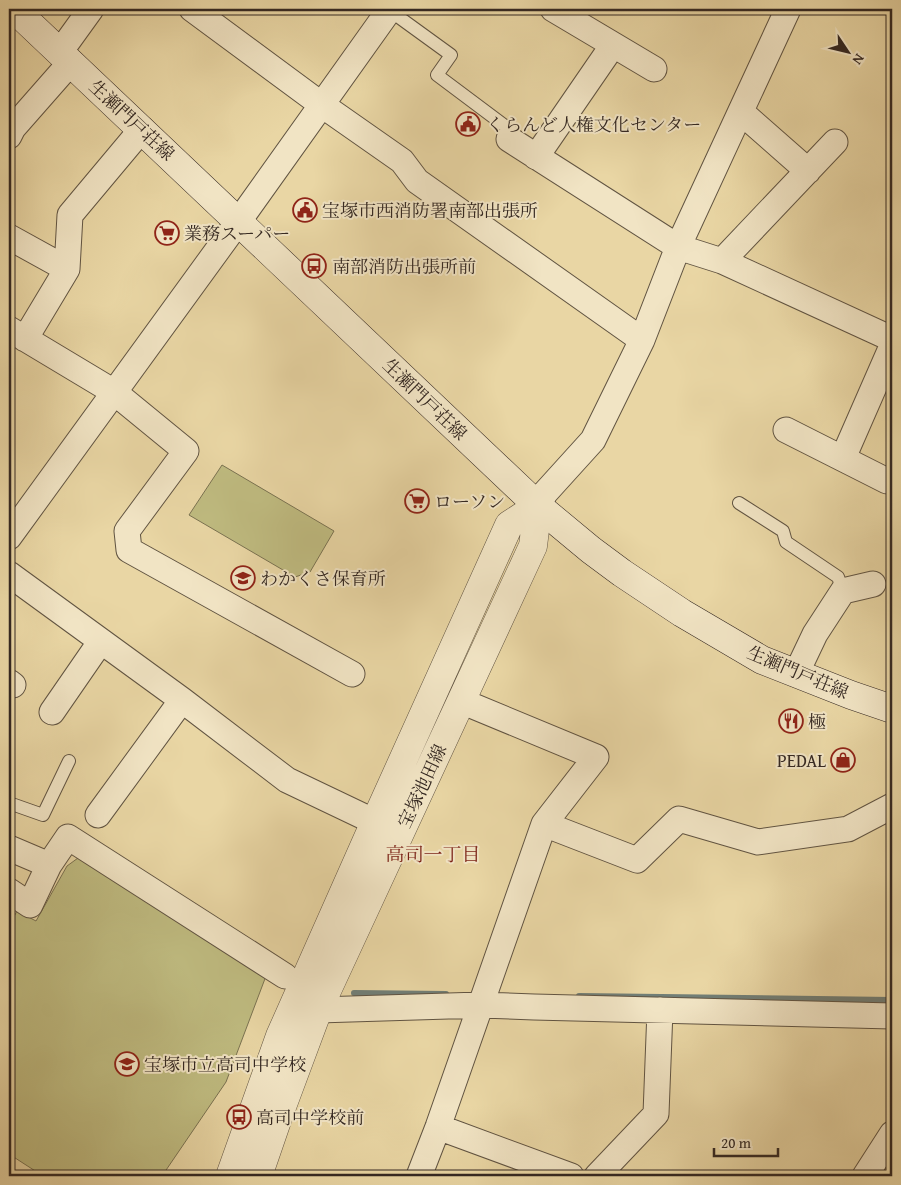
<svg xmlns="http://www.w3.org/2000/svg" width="901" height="1185" viewBox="0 0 901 1185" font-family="'Gentium Book Plus','Noto Serif JP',serif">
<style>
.green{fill:#bfbb80;stroke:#7a7251}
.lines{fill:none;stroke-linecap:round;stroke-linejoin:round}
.stream{stroke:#717e76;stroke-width:6}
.service-casing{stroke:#615442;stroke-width:14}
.minor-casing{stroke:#615442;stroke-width:27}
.tertiary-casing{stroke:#615442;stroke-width:29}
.secondary-casing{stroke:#342822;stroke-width:29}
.service{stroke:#f1e4c4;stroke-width:12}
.minor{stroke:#f1e4c4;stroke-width:25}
.tertiary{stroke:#f1e4c4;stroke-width:28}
.secondary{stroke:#f1e4c4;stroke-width:28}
.labels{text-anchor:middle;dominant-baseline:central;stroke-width:4;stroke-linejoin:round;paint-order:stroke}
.street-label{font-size:18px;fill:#342822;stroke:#f1e4c4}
.poi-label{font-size:18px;fill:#342822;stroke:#f1e4c4;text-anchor:start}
.neighbourhood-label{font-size:19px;fill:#7a1f14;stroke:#f1e4c4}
</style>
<rect width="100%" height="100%" fill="#e9d6a4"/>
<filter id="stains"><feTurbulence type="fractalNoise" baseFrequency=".004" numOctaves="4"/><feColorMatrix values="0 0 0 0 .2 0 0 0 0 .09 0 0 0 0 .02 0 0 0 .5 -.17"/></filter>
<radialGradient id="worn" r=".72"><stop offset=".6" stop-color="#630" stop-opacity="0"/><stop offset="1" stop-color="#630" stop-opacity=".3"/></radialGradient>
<path class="green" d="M222,465L334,531L310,572L295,577L189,515Z
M78,858L266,976L226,1082L162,1176H43L9,1154V926L17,911L36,921L67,866Z"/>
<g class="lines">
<path class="stream" d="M354,993L446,994
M579,996L892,1000"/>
<g class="service-casing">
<path id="service" d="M389,10L451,55L437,75L513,132L509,139
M739,503L783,531L786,542L838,577L843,591
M9,803L43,815L69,761"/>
</g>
<g class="minor-casing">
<path id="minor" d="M192,9L322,105L402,161L417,181L642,340
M553,9L654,69
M60,52L91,9
M741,112L808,171
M9,136L13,128L71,62
M509,139L678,247L722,261L892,339
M536,157L613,45
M9,237L67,269
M722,261L835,142
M9,329L114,392L186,451L127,531L129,550L352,674
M25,339L67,269L70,215L142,129
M786,430L887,481
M843,458L892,346
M538,506L545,493L593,440L642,340L678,247L788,9
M9,537L246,211L390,9
M9,574L182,700L287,780L375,822
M796,674L815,634L843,591L873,584
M9,682L13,685
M52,712L101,641
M98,815L182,700
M544,824L637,860L679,819L758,842L848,829L892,806
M9,848L49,865
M9,891L30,905L49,865L68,837L285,976
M318,1010L481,1005L534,1007L892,1016
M438,1127L571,1176
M419,1176L438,1127L544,824L596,757L461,701
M597,1176L656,1114L660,1010
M865,1176L892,1134"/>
</g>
<g class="tertiary-casing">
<path id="tertiary" d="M230,1176L280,1036L375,822L509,525L538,506
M258,1176L280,1112L318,1010L533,546L538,506"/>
</g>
<g class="secondary-casing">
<path id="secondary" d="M14,9L538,506L591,550L622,573L682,613L762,660L851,695L892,709"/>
</g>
<use href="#service" class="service"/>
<use href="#minor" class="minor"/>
<use href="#tertiary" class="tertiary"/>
<use href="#secondary" class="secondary"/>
</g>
<defs>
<g id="civic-ring" transform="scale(1.25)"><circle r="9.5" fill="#f1e4c4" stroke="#8f2418" stroke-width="1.5"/><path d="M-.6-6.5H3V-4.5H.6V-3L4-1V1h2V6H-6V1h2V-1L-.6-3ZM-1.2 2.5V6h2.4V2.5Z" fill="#8f2418"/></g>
<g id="supermarket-ring" transform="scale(1.25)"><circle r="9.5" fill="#f1e4c4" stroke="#8f2418" stroke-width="1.5"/><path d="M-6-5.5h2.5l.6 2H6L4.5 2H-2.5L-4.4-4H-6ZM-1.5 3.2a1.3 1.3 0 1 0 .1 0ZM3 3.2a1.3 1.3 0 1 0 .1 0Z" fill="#8f2418"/></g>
<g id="bus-ring" transform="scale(1.25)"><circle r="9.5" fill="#f1e4c4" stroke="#8f2418" stroke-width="1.5"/><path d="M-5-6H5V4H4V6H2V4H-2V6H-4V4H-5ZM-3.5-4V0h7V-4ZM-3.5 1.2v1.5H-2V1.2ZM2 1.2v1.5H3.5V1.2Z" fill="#8f2418"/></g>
<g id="school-ring" transform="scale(1.25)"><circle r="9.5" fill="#f1e4c4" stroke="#8f2418" stroke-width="1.5"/><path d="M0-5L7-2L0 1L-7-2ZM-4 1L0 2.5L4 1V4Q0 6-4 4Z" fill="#8f2418"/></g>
<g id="restaurant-ring" transform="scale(1.25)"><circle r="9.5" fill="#f1e4c4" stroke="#8f2418" stroke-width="1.5"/><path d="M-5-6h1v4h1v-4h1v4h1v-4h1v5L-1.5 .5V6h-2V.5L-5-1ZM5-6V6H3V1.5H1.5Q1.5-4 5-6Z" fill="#8f2418"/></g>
<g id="shop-ring" transform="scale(1.25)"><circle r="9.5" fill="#f1e4c4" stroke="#8f2418" stroke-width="1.5"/><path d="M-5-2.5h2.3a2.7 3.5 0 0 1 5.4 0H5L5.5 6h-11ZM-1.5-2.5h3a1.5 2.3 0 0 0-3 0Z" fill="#8f2418"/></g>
</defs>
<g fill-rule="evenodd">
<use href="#civic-ring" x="468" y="124"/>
<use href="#civic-ring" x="305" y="210"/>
<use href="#supermarket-ring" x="167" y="233"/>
<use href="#bus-ring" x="314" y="266"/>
<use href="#supermarket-ring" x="417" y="501"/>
<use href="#school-ring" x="243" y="578"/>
<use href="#restaurant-ring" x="791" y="721"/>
<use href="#shop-ring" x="843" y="760"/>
<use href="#school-ring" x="127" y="1064"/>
<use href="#bus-ring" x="239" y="1117"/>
</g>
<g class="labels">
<g class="street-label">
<text transform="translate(132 120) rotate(43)">生瀬門戸荘線</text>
<text transform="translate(425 399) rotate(44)">生瀬門戸荘線</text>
<text transform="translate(798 672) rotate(23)">生瀬門戸荘線</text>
<text transform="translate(422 786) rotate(-65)">宝塚池田線</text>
</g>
<g class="poi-label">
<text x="486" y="124">くらんど人権文化センター</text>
<text x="322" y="210">宝塚市西消防署南部出張所</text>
<text x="184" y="233">業務スーパー</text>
<text x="332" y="266">南部消防出張所前</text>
<text x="434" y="501">ローソン</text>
<text x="260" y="578">わかくさ保育所</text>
<text x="808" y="721">極</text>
<text x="826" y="760" text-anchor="end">PEDAL</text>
<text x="144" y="1064">宝塚市立高司中学校</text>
<text x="256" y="1117">高司中学校前</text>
</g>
<g class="neighbourhood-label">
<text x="433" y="854">高司一丁目</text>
</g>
</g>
<rect width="901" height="1185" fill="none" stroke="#e9d6a4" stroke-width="30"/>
<rect x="10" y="10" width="881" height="1165" fill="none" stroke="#342822" stroke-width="2.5"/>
<rect x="15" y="15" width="871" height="1155" fill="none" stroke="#342822"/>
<g transform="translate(848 52) rotate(125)" stroke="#f1e4c4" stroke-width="4" paint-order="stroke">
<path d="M0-4L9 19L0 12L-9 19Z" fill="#342822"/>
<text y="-8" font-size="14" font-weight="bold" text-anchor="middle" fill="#342822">N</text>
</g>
<path d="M714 1148v8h64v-8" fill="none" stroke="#342822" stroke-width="2.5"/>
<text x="721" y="1148" font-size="15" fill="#342822" stroke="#f1e4c4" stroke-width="4" paint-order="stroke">20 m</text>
<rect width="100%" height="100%" filter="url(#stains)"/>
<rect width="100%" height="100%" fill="url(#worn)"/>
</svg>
